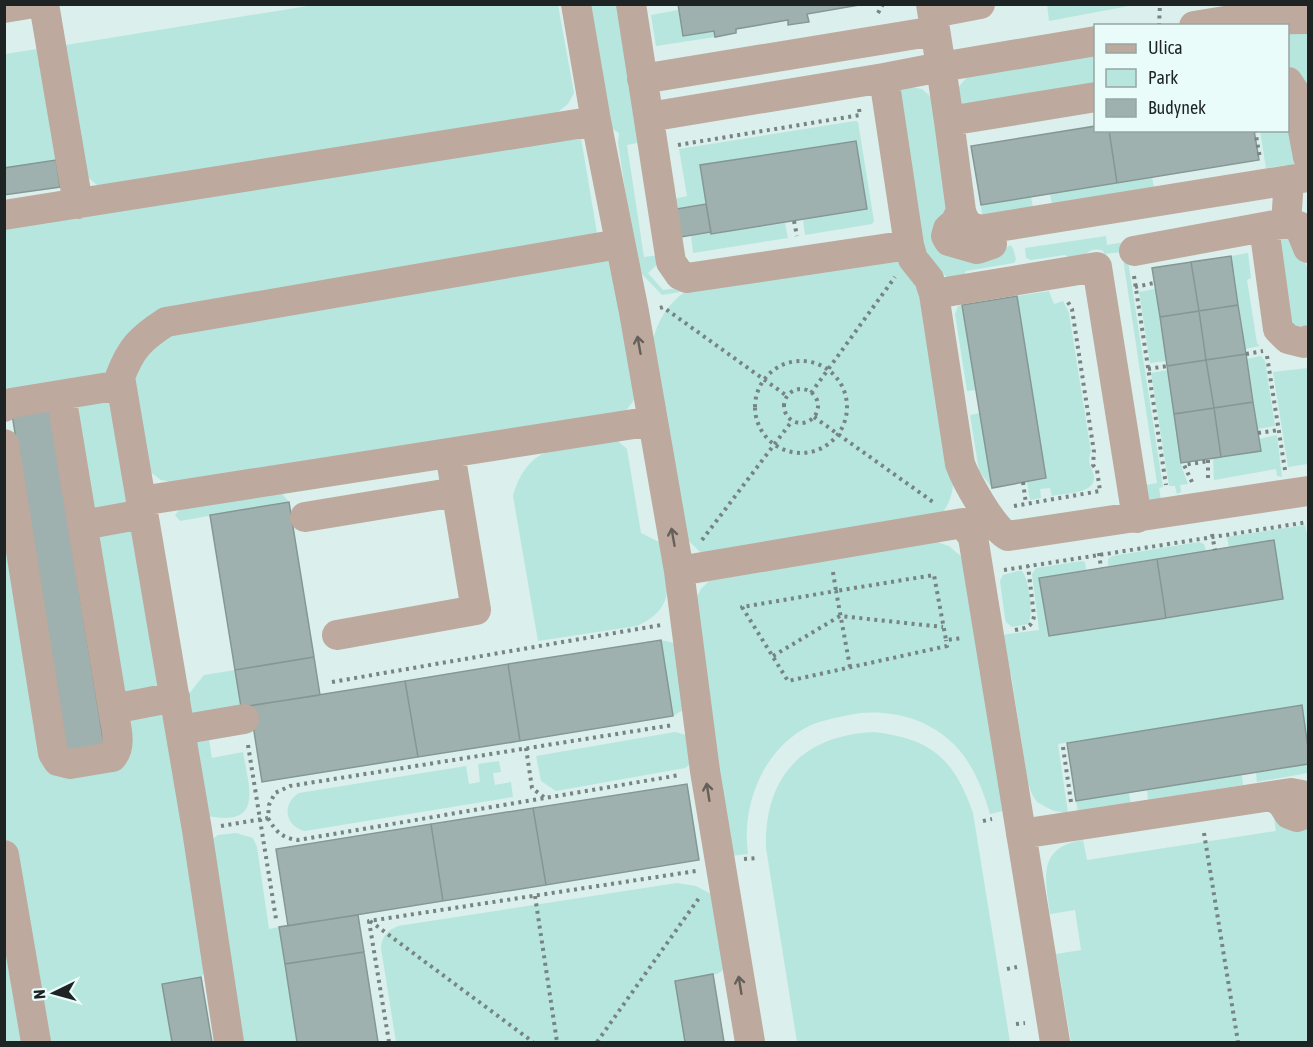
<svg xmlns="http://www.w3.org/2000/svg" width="1313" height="1047" viewBox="0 0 1313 1047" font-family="'Asap Condensed',sans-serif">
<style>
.green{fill:#b7e6df}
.building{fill:#9fb1af;stroke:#859794;stroke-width:1.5}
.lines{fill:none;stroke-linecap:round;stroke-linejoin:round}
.path{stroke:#778482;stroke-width:4;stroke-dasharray:3 4.5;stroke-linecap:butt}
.minor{stroke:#bda99e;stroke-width:30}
.oneway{stroke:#65605a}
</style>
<rect width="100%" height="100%" fill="#dbefec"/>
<path class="green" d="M1047,4H1134V5L1049,21Z
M314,5H558L574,93L568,104L558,112L98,186L89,178L83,168L60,46Z
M591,5H620L642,142L627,145L644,257L660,255L657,265L648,273L663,290L897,261L909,270L919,282L954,475C953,492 951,502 940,516L701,553L684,536L652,342C658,321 667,304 686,291L662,295L637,269L618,143L619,133L610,127Z
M678,10L683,36L714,31L715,37L656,46L651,15Z
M1308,31V97L1288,70V32Z
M37,49L56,160L5,168V54Z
M1095,53V86L957,109V89L967,77Z
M910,87L922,89L931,97L946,180L1005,249L1010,245L1013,248L1016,259L1014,263L966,271L961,281L953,282L925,259L896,90Z
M1288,115L1296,164L1266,168L1260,131L1288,130Z
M855,121L858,122L874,221L872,224L805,235L803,220L867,209L856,141L700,165L706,204L670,210L669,200L687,196L679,149Z
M581,138L598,239L149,316L104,376L5,391V229Z
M1152,177L1154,187L1052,204L1050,194Z
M1031,197L1033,207L982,215L981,205Z
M785,223L788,238L693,253L691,235L711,232L712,234Z
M1106,236L1107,245L1125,242L1163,487L1159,488L1162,505L1148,500L1140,486L1157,483L1122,252L1104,254L1103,251C1088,245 1086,258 1074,262L1065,255L1031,260L1026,258L1025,248Z
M1294,237L1308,269V324L1301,327L1292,324L1278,239Z
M1248,253L1251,278L1247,280L1257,343L1260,346L1245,349L1231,256Z
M601,257L613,262L637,396L624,413L179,484L161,480L150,472L129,378L153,339Z
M1155,289L1167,361L1150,363L1139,292Z
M1049,291L1054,304L1063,301L1069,313L1091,452C1088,459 1089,463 1092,470C1103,494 1067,493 1052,496L1050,488L1040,489L1041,498L1030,500L1027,482L1046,478L1017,296Z
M962,305L976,390L967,391L955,314L958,306Z
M1261,356L1265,361L1275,426L1257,429L1247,359Z
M1308,368V464L1288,467L1273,372Z
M1168,370L1182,468L1188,484L1180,485L1181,492L1177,494L1175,486H1169L1151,373Z
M113,397L131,501L96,510L90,502L76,406Z
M980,413L992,488L979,471L970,415Z
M1277,435L1282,477L1277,476L1276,469L1214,480L1213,458L1260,451L1259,439Z
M608,440L619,442L627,449L641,533L663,544C666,582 679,607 637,626L538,641L513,496C529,442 561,449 608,440Z
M279,490L289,502L180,521L175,515L183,506Z
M4,509L43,758L49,772L61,776L120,767L128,760L125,726L135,715L159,712L167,718L205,972L201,977L162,984L172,1042H5Z
M1305,525L1308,539V748L1301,705L1058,744L1068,813L1054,811L1046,807L1037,802L1032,794L1028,784L1011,674L1005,675L1002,635L1039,630L1032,574L1036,568L1082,561L1085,562L1086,570L1039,578L1049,636L1283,599L1274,540L1229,548L1227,537Z
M130,529L137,538L159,686L126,692L118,682L98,537Z
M937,542L949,546L964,559L1007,810L990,814C982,786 970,757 948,739C922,716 882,708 849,715C836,718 821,720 809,726C763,749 741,805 748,854L730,856L695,600L701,589L709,581Z
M1199,542L1204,544L1206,551L1108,566V559L1112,556Z
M1018,571H1022C1029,579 1034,615 1028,624L1012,627L1006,622L1005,618L1000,581L1003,575Z
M661,640L674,643L685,709L673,716Z
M235,670L241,707L197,716L186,713L184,700L204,675Z
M675,732L690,736L692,763L685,768L556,791L541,781L536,756Z
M874,732C932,739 954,759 973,813L1010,1042H797L766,848C764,777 803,735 874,732Z
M190,740H209L212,758L243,752C249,788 264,827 208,816Z
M499,761L501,772L493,773L495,785L511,782L513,797L305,831C284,826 282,803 299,793L466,766L469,784L480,782L478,764Z
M1308,764V773L1257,782L1256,773Z
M1242,775L1243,785L1148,800L1147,790Z
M1129,793L1131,804L1078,812L1076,801Z
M1272,806L1308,828V1042H1071L1056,954L1081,950L1075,910L1050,914C1045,878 1037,847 1083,840L1087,860L1276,831Z
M236,833L253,838L257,847L269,929L279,927L297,1042H236L211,840L218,835Z
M677,883L696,886L711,894L726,966L722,971L717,974L675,981L685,1042H396L381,948C382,936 387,931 398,926Z"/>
<path class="building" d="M678,4H865L807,14L809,22L788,25V20L736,29V33L715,37L714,31L683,36Z
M1096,126V130H1109L1117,183L981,205L971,146Z
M1109,130H1254L1259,160L1117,183Z
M856,141L867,209L711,234L700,165Z
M56,160L60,187L4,195V168Z
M706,204L711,232L675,238L670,210Z
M1231,256L1238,305L1199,311L1191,262Z
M1191,262L1199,311L1160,317L1152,268Z
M1017,296L1046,478L992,488L962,305Z
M1238,305L1246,354L1206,360L1199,311Z
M1199,311L1206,360L1167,366L1160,317Z
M1246,354L1253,402L1214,408L1206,360Z
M1206,360L1214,408L1174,414L1167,366Z
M1253,402L1261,451L1221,457L1214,408Z
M50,408L104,745L66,751L12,414Z
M1214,408L1221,457L1181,463L1174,414Z
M289,502L314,657L235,670L210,515Z
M1274,540L1283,599L1166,618L1157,559Z
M1157,559L1166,618L1049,636L1039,578Z
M661,640L673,716L520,741L508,664Z
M314,657L320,695L241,707L235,670Z
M508,664L520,741L418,757L405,681Z
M405,681L418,757L262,782L250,706Z
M1302,705L1308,748V764L1076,801L1067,743Z
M687,784L699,860L546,885L533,808Z
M533,808L546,885L443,901L431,824Z
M431,824L443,901L288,926L276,849Z
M358,915L364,952L285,964L279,927Z
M364,952L378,1042H297L285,964Z
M713,974L724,1042H685L675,981Z
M201,977L212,1042H172L162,984Z"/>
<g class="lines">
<path class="path" d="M878,13L883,4
M1159,26L1160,4
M1255,130L1260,158
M678,145L860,115L859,109
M794,221L797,236
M1134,276L1166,485
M1135,287L1154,283
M660,308L663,307L787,396
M1246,354L1263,351
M1267,356L1285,470
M755 407a46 46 0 1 1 92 0a46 46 0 1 1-92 0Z
M1148,369L1167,366
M784 406a17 17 0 1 1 34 0a17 17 0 1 1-34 0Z
M811,393L895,277
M814,417L933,502
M1258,433L1279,430
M1208,460V479
M1023,482L1026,504
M1192,482L1184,465L1208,461
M1014,506L1100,491L1097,470L1093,465L1094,452L1072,309L1066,299
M1212,534L1215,550
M702,540L792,421
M1099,553L1101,568
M1004,570L1308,522
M833,572L836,591L934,575L946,640L963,638
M1015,630C1025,628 1032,628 1034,616L1028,566
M773,656L840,616L943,627
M850,667L836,591L742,607L788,681L947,646L946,640
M332,682L661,625
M248,745L276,919
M1063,747L1071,802
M526,748L532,788L545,798
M268,818C276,832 282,838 298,840L680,775
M983,821L992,819
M221,826L268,818L269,805L275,793L290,786L673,725
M1204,833L1238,1042
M744,859L757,858
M535,896L557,1042
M370,921L533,1042
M1007,969L1017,967
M1016,1024L1025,1023
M389,1042L369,921L696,871
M597,1042L699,898"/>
<path class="minor" d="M44,4L78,204
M576,4L596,121L634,312L679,571L705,771L750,1042
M631,4L671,262L680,275L687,278L909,245L884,78L649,117
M4,8L28,4
M933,13L980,4
M1194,26L1231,20L1308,19
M884,78L941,67L931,4
M642,79L935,31
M1288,82L1296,94L1308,157
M1096,97L949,121L961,211C964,222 968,227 979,230L1308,177
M949,121L941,67L1096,41
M961,211L955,223L948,229L946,236L949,241L977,249L992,244
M4,215L596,121
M1286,223L1299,226L1308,248
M1264,227L1278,329L1288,339L1304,343L1308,340
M909,245L913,259L929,279L934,294L960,464C966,480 993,530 1008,536L1308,491
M1134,251L1286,223L1289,180
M934,294L1097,267L1137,518
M61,395L113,709
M4,407L11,403L121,385
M4,444L53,753L58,761L70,764L112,757C123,745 115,724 113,709L175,697
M141,501L653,421
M305,517L456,492
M83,525L143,514
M679,571L963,523L973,537L1055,1042
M337,635L476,610L450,453
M180,730L244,719
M1021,834L1291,793L1302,795L1307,804L1305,814L1297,817L1289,814L1282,803L1272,796
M4,855L36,1042
M229,1042L197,830L120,377C131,348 140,339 166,322L619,244"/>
</g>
<defs><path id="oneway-shaft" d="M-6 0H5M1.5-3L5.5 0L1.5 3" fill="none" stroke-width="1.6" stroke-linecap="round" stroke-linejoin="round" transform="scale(1.5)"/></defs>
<g class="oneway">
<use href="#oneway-shaft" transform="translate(639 345) rotate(-100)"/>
<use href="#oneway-shaft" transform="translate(673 537) rotate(-100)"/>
<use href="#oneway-shaft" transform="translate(708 792) rotate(-99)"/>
<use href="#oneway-shaft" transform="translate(740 985) rotate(-99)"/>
</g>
<rect width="1313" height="1047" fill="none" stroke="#1d2423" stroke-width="12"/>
<rect x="1094" y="24" width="195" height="108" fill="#e9fcf9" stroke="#97a6a3" stroke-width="1.5"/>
<rect x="1106" y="44" width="30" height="9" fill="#bda99e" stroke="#97a6a3" stroke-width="1.5"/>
<text x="1148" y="54" font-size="18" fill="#1d2423">Ulica</text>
<rect x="1106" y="69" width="30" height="18" fill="#b7e6df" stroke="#97a6a3" stroke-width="1.5"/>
<text x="1148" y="84" font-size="18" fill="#1d2423">Park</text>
<rect x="1106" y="99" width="30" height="18" fill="#9fb1af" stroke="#97a6a3" stroke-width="1.5"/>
<text x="1148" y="114" font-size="18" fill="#1d2423">Budynek</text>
<g transform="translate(54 993) rotate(265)" stroke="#e9fcf9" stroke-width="4.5" paint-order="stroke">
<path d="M0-4.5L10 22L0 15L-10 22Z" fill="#1d2423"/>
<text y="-9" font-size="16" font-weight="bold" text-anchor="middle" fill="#1d2423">N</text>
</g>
</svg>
